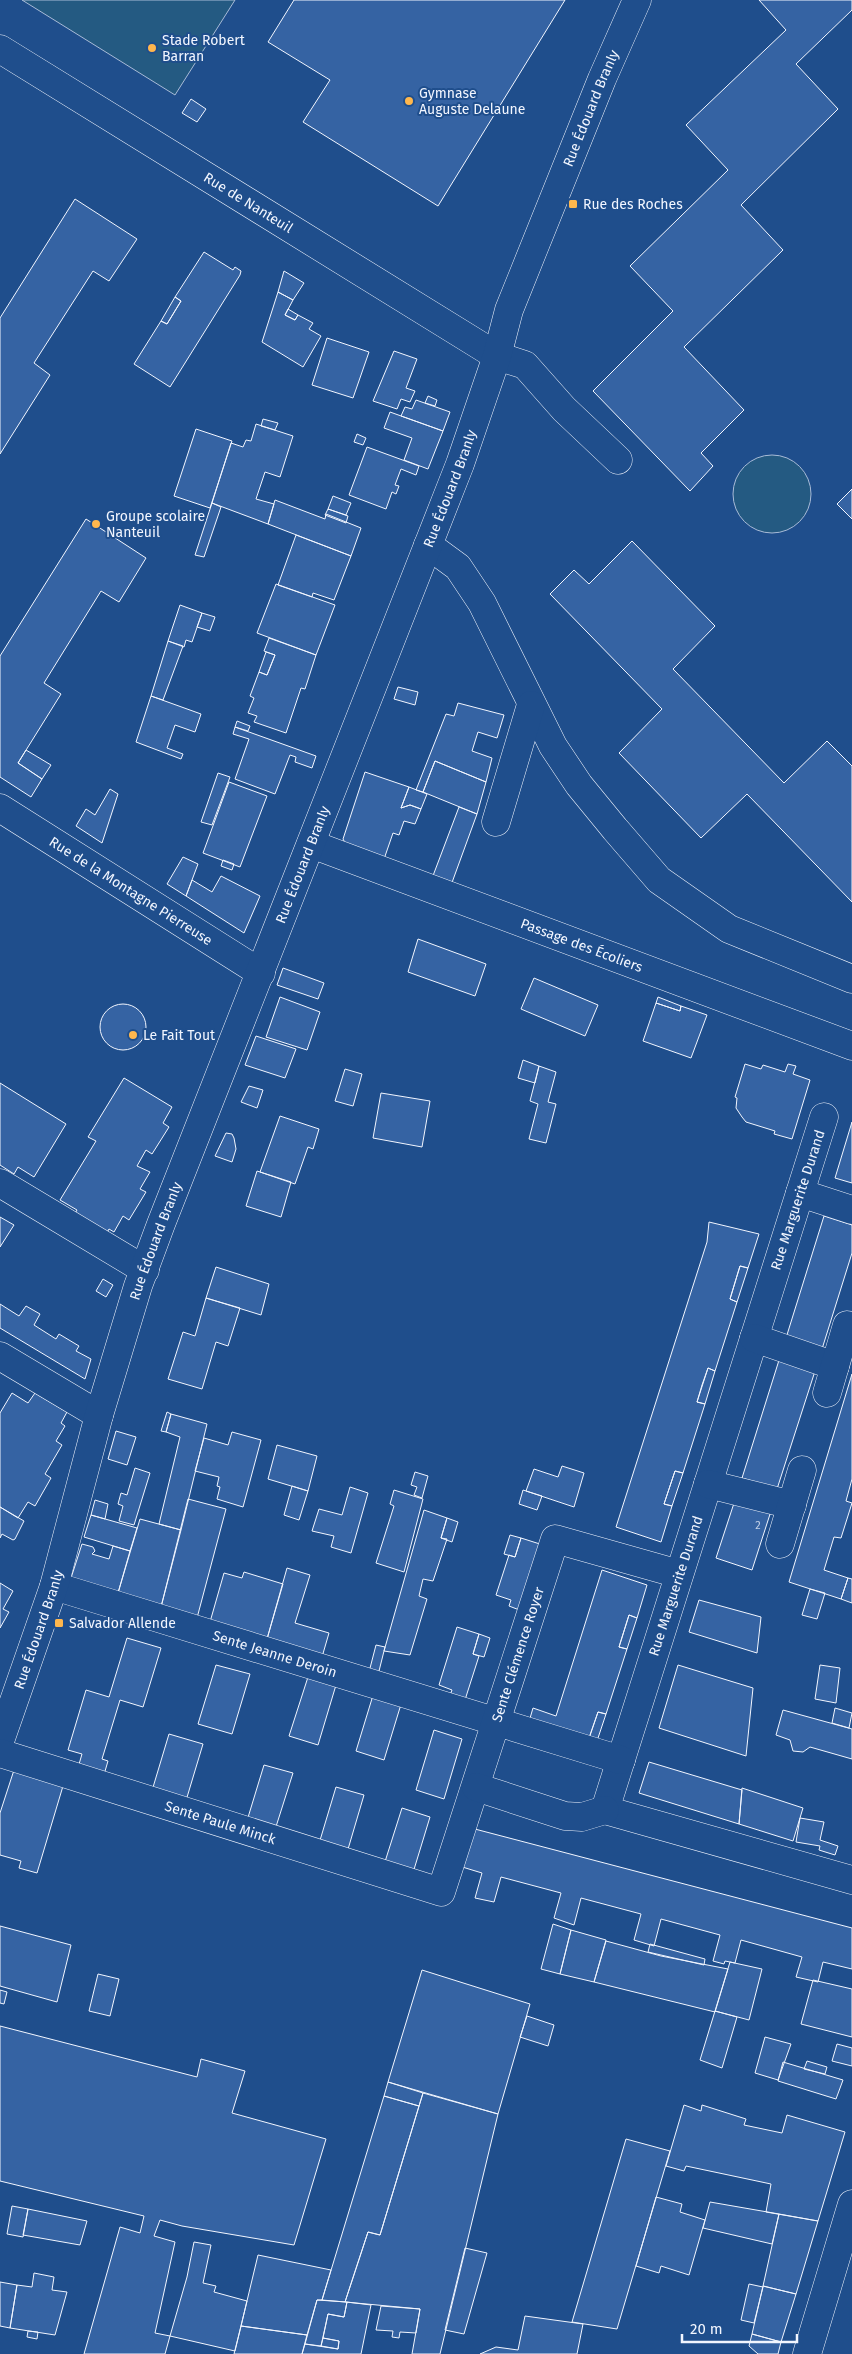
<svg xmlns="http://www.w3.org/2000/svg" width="852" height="2354" viewBox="0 0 852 2354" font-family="'Fira Sans',sans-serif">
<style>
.green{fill:#245a82;stroke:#a8bbd7}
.building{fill:#3563a3;stroke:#f2f6ff}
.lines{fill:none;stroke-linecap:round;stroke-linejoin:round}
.minor-casing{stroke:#f2f6ff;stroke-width:29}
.minor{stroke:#1f4e8c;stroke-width:28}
.poi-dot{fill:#ffb74d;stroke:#1f4e8c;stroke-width:2}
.labels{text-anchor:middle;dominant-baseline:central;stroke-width:4;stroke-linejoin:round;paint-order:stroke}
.number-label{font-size:11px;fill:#c3d1e8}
.poi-label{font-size:14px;fill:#f2f6ff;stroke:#1f4e8c;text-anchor:start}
.street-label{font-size:14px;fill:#f2f6ff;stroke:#1f4e8c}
</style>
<rect width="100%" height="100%" fill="#1f4e8c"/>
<path class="green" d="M22,0H235L175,95Z
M733 494a39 39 0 1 1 78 0a39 39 0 1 1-78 0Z"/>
<path class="building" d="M294,0H565L438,206L303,122L330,80L268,42Z
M759,0H852V10L796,64L838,109L741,205L783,250L684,347L744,410L701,453L713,466L690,491L593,391L673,311L630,266L728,170L686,125L786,30Z
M191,99L206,109L197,122L182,113Z
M75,199L137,239L109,281L93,271L34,363L50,375L0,454V318Z
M204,252L233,270L235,267L241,271L240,275L170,387L134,364L161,321L167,324L181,301L175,297Z
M284,271L304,283L293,300L278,292Z
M278,292L293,300L285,315L295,320L298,315L313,323L309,329L321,336L303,367L262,342Z
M175,297L181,301L167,324L161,321Z
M288,309L298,315L295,320L285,315Z
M327,338L369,352L353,398L312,385Z
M394,351L417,359L406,388L415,391L410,402L401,399L397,409L373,401Z
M428,396L437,400L435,406L425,403Z
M416,400L450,412L443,431L401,416L405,407L412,409Z
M390,412L443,431L428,469L404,460L412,438L384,428Z
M263,419L278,423L275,430L261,426Z
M256,424L293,436L280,477L265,472L256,499L274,504L268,524L212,503L231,443L243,447L246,440L251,441Z
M196,429L232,441L210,508L174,496Z
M357,434L366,438L363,445L354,442Z
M367,447L419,466L416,475L401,469L395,485L399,486L396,494L392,492L386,509L349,495Z
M852,489V519L837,504Z
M333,496L351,503L346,515L328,509Z
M275,500L325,519L326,514L361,528L351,556L268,524Z
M212,503L221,507L204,557L195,555Z
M328,509L348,516L346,523L325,515Z
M86,519L146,558L119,602L101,591L44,683L61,694L18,763L42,779L31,797L0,777V656Z
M296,535L351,556L334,600L313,593L312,597L278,585Z
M632,541L715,626L673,669L784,783L827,741L852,766V902L747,794L701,838L619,753L662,709L550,594L574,570L589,584Z
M276,584L335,605L316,655L257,633Z
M180,605L202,613L192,642L186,640L184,647L168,641Z
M202,613L215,617L210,631L197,627Z
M269,638L316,655L305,689L301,688L286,733L254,722L257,716L248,713L254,698L250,696L259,672L267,675L275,655L264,651Z
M168,641L183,646L163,700L151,696Z
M266,652L275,655L267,675L259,672Z
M398,687L418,692L415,705L394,699Z
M151,696L201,714L195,732L175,725L167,748L183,754L181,759L136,742Z
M458,703L504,715L497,738L478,732L472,751L492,758L486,782L435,761L423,792L416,790L446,714L454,716Z
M237,721L250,726L248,731L235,727Z
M235,727L316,756L312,768L295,762L296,757L290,755L275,794L235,779L249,739L233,734Z
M26,750L51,765L42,779L18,763Z
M435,761L486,782L477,814L423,792Z
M365,772L409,787L401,808L410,805L421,809L415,824L404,821L399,835L393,833L383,862L348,848L343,839Z
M218,773L230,777L212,825L201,822Z
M229,782L267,796L240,867L203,853Z
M409,787L427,794L421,809L410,805L401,808Z
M110,789L118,794L102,843L76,826L86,809L95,815Z
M459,807L477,814L450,888L431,881Z
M183,857L198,864L186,896L167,884Z
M223,860L234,864L232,870L221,866Z
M221,876L260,896L244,933L186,896L192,880L212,892Z
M418,939L486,964L475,996L408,972Z
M283,968L324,983L318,999L277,985Z
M534,978L598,1005L585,1036L521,1009Z
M280,997L320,1012L307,1050L266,1037Z
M658,997L681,1006L680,1011L656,1003Z
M656,1003L680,1011L681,1006L707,1015L691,1058L643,1041Z
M100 1027a23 23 0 1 1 46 0a23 23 0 1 1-46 0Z
M256,1036L296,1049L285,1078L245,1065Z
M523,1060L539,1066L535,1083L518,1078Z
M745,1064L761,1069L763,1065L785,1072L788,1064L796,1066L793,1074L810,1080L792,1139L774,1134L775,1131L746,1122L742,1117L736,1108L737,1098L735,1097Z
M539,1066L556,1072L548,1102L556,1104L546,1143L529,1139L538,1104L530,1101Z
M345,1069L362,1074L353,1106L335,1101Z
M124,1078L172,1107L163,1123L169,1127L152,1154L146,1150L137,1166L150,1172L140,1189L146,1192L129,1220L123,1216L114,1232L109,1229L103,1240L71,1220L77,1210L60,1200L96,1141L88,1137Z
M0,1083L66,1124L34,1177L18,1167L14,1174L0,1165Z
M249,1086L263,1090L257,1108L241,1102Z
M381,1093L430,1101L422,1147L373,1138Z
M280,1116L319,1129L313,1149L308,1147L295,1184L260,1172Z
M852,1122V1183L835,1178Z
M226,1133L232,1134L234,1138L236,1149L232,1162L215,1156Z
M257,1171L291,1182L281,1217L246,1206Z
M824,1216L852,1225V1253L822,1349L786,1338Z
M0,1217L14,1225L0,1247Z
M709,1222L759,1234L748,1268L740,1266L730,1299L737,1302L715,1371L708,1368L702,1385L697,1402L705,1404L683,1473L675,1471L664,1504L672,1506L661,1542L616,1527L707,1242Z
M740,1266L748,1268L737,1302L730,1299Z
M216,1267L269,1284L261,1315L206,1298Z
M103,1279L113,1285L106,1297L96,1291Z
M206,1298L240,1308L228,1346L216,1342L202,1389L168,1379L183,1332L195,1336Z
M0,1304L19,1316L26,1306L40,1314L34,1325L56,1339L59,1334L79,1346L76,1351L91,1359L85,1379L0,1328Z
M780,1357L816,1368L777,1489L742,1478Z
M708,1368L715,1371L705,1404L697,1402Z
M852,1374V1479L846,1501L852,1503L841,1538L834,1537L824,1570L848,1578L841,1599L789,1582Z
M12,1393L28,1403L35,1393L67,1412L61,1423L65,1426L56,1441L62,1445L45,1474L51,1478L35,1506L28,1502L18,1518L0,1507V1413Z
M167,1412L171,1414L166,1432L161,1431Z
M171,1414L207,1424L181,1530L159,1524L180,1437L166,1432Z
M116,1431L136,1437L127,1465L108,1459Z
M232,1432L261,1440L243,1507L217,1499L220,1487L217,1486L219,1477L195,1471L204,1438L228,1445Z
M277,1445L317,1456L308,1491L268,1479Z
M562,1466L584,1473L574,1507L526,1491L534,1469L558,1477Z
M135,1468L150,1473L134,1525L119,1521L123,1506L118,1504L121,1493L127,1495Z
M675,1471L683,1473L672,1506L664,1504Z
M415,1472L428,1476L422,1498L414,1495L417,1487L411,1485Z
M292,1486L308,1491L299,1520L284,1515Z
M350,1487L368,1493L351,1553L331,1547L334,1536L312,1531L319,1509L342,1515Z
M394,1490L423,1499L404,1572L376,1563L394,1506L390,1504Z
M523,1490L542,1496L537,1510L519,1504Z
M736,1497L772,1508L752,1570L716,1558Z
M188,1499L226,1509L197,1618L161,1607Z
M95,1500L108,1504L105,1519L91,1515Z
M0,1507L24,1521L15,1539L13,1540L2,1534L0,1538Z
M424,1510L447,1518L441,1538L447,1539L433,1581L423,1579L419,1596L427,1599L410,1655L384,1651Z
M91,1515L137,1528L130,1551L84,1537Z
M447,1518L458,1522L452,1542L441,1538Z
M140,1519L181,1530L161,1607L118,1593Z
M510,1535L521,1538L515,1557L504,1554Z
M521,1538L543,1545L522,1611L509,1606L511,1600L496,1595L509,1555L515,1557Z
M82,1544L93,1547L95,1551L92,1554L109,1559L113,1546L130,1551L118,1593L71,1578Z
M287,1568L310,1575L295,1623L329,1633L322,1657L267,1639Z
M602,1570L647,1585L637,1618L629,1615L619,1647L627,1649L606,1714L598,1712L587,1744L528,1725L533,1708L556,1716Z
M244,1572L283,1584L267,1639L210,1622L224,1573L242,1578Z
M848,1578L852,1579V1603L841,1599Z
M0,1583L13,1591L3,1609L9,1612L0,1628Z
M810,1589L825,1593L817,1619L802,1615Z
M699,1600L761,1617L757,1653L689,1632Z
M629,1615L637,1618L627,1649L619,1647Z
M457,1627L479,1634L473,1654L479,1656L464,1703L449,1698L452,1690L439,1685Z
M479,1634L490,1638L484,1657L473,1654Z
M127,1638L161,1648L143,1707L120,1700L102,1759L108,1761L103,1778L77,1771L82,1754L68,1750L86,1690L109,1697Z
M376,1645L385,1647L378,1675L369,1672Z
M216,1665L250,1674L232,1734L198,1724Z
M678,1665L753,1688L746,1756L659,1728Z
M820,1665L840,1668L836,1703L815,1699Z
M308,1677L336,1685L318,1745L289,1736Z
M374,1692L402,1701L384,1760L356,1751Z
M835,1708L852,1713L849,1728L832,1723Z
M783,1710L852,1729V1759L810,1747L803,1752L793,1751L790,1740L776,1735Z
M598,1712L606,1714L595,1747L587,1744Z
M434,1730L462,1739L444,1799L416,1790Z
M169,1734L203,1744L185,1804L151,1794Z
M649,1762L742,1790L739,1824L639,1793Z
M264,1765L293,1773L274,1833L246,1824Z
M14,1770L63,1786L37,1873L19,1868L21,1861L0,1855V1813Z
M336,1787L364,1795L346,1856L318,1847Z
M742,1788L803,1808L793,1841L739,1824Z
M402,1808L430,1817L412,1876L383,1868Z
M800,1818L824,1822L820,1840L838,1846L835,1855L819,1850L820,1846L796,1842Z
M471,1828L852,1928V1969L823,1962L818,1982L796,1977L802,1957L741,1940L735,1963L725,1961L724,1964L713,1961L720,1935L661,1919L654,1946L634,1940L641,1914L581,1898L574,1925L554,1918L561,1893L501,1877L494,1902L475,1898L482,1873L459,1866Z
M553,1924L571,1930L560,1974L541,1969Z
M0,1926L71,1945L57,2002L0,1986Z
M571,1930L606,1940L594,1982L560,1974Z
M606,1941L661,1956L728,1969L715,2012L594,1982Z
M650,1944L705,1959L704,1965L648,1952Z
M730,1962L762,1969L749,2020L715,2011Z
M422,1970L530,2004L498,2114L388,2082Z
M98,1974L119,1979L110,2016L89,2011Z
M813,1980L852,1989V2037L801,2024Z
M0,1990L7,1992L4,2004L0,2003Z
M715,2011L737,2017L722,2068L700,2060Z
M527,2016L554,2025L548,2046L520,2037Z
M0,2026L197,2077L201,2059L245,2071L232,2113L326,2139L294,2245L182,2226L160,2220L154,2236L175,2242L155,2333L170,2336L165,2354H84L120,2227L140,2233L144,2216L0,2181Z
M765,2037L791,2044L778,2080L755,2073Z
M837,2044L852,2048V2066L832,2061Z
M807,2061L827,2067L825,2074L804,2069Z
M783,2062L843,2080L836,2099L778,2081Z
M388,2082L423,2093L419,2106L384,2096Z
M423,2093L498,2114L440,2354H412L420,2309L345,2302L368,2232L380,2235Z
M384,2096L419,2106L380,2235L368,2232L345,2302L322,2300Z
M684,2105L701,2111L702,2105L746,2119L744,2125L782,2133L787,2115L845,2132L818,2221L766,2212L771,2184L686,2166L684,2171L666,2166Z
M626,2139L670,2151L617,2329L572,2322Z
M656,2197L682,2204L680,2212L705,2220L689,2275L661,2266L659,2273L636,2266Z
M710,2202L779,2214L772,2244L703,2228Z
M12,2206L28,2209L23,2237L7,2234Z
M28,2209L87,2221L80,2245L23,2235Z
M779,2214L818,2221L796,2294L763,2286Z
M194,2242L211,2245L203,2283L216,2286L214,2292L247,2301L235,2351L170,2336L187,2277Z
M465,2248L487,2253L464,2334L445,2330Z
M258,2255L331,2270L322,2300H317L307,2335L241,2326Z
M34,2273L54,2277L52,2290L67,2292L55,2335L10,2328L17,2285L32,2287Z
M0,2282L17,2285L10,2328L0,2326Z
M749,2284L763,2287L754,2323L741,2320Z
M763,2286L796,2294L781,2342L752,2334Z
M317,2300L347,2302L344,2317L328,2314L321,2346L305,2344Z
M347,2302L371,2305L361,2354H302L305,2344L338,2349L339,2341L323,2338L328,2314L344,2317Z
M381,2306L420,2309L416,2333L400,2332L399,2338L392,2337L393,2331L376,2330Z
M525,2316L583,2324L577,2354H480L496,2347L518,2350Z
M241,2326L307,2335L302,2354H234Z
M28,2331L38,2332L37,2339L27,2337Z
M752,2334L781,2342L778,2354H758L749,2346Z
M323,2338L339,2341L338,2349L321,2346Z"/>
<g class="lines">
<g class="minor-casing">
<g id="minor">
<path id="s1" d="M0,49L497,356L525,365L564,409L618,460"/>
<path d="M428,545L458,567L482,603L553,746L579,785L615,829L659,880L729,929L852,979"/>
<path id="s2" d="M0,808L261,973"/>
<path d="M496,822L531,705"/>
<path id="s3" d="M311,844L852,1046"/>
<path d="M824,1117L605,1810L852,1880"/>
<path d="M0,1183L145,1270"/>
<path d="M800,1193L852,1210"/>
<path d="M754,1338L835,1366"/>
<path d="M0,1356L99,1415"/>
<path d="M827,1393L847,1325"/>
<path d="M708,1484L792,1505"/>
<path d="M780,1544L802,1470"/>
<path id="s4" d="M54,1586L621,1760"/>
<path id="s5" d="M0,1741L54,1586L99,1415L138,1286L161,1224L460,464L497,356L509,310L602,79L637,0"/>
<path id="s6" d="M0,1753L441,1892L555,1539L679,1574"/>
<path d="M476,1787L565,1816L582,1817L605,1810"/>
<path d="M807,2354L852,2204"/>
</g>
</g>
<use href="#minor" class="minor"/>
</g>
<g class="poi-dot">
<circle cx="152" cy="48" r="5"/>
<circle cx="409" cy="101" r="5"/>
<rect x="568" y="199" width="10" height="10" rx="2.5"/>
<circle cx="96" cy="524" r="5"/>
<circle cx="133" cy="1035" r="5"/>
<rect x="54" y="1618" width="10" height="10" rx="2.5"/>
</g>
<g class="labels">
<g class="number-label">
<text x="758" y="1525">2</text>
</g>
<g class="poi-label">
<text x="162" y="40">Stade Robert<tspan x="162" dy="16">Barran</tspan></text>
<text x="419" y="93">Gymnase<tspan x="419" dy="16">Auguste Delaune</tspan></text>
<text x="583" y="204">Rue des Roches</text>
<text x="106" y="516">Groupe scolaire<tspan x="106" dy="16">Nanteuil</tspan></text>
<text x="143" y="1035">Le Fait Tout</text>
<text x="69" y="1623">Salvador Allende</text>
</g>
<g class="street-label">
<text stroke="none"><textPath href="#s5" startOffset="1738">Rue Édouard Branly</textPath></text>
<text stroke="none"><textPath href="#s1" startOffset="292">Rue de Nanteuil</textPath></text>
<text stroke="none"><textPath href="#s5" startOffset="1332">Rue Édouard Branly</textPath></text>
<text stroke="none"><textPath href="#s5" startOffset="928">Rue Édouard Branly</textPath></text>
<text stroke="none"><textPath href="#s2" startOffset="155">Rue de la Montagne Pierreuse</textPath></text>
<text stroke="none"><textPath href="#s3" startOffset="289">Passage des Écoliers</textPath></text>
<text transform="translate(798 1200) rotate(-72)">Rue Marguerite Durand</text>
<text stroke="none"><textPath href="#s5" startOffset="524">Rue Édouard Branly</textPath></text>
<text transform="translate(676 1586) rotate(-72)">Rue Marguerite Durand</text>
<text stroke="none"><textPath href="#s5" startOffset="118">Rue Édouard Branly</textPath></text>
<text stroke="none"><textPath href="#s4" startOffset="231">Sente Jeanne Deroin</textPath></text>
<text stroke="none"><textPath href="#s6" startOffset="712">Sente Clémence Royer</textPath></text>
<text stroke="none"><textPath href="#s6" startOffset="231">Sente Paule Minck</textPath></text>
</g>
</g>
<path d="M682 2334v8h115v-8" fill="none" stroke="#f2f6ff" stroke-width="2.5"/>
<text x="690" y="2334" font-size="15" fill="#f2f6ff" stroke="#1f4e8c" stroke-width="4" paint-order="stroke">20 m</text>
</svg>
